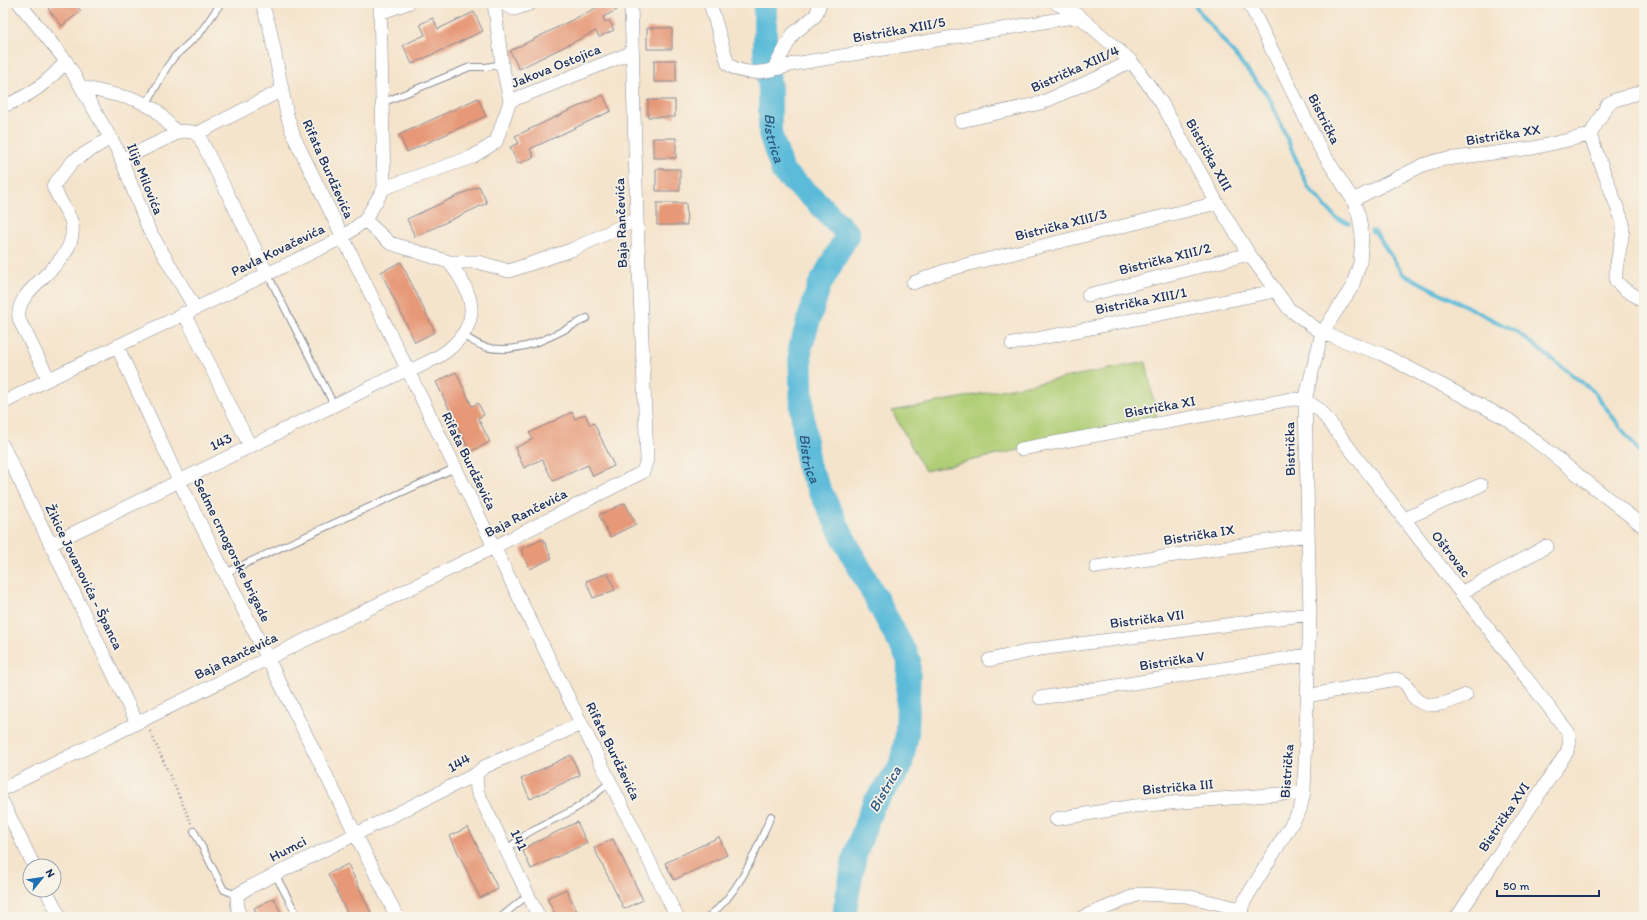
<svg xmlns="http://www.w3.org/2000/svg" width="1647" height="920" viewBox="0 0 1647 920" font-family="Itim,sans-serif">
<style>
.green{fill:#afce75;stroke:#657e6a}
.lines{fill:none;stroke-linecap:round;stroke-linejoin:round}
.stream{stroke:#5bbbd9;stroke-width:4}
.river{stroke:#5bbbd9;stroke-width:24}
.building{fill:#e69877}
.lane-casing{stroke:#888a95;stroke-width:8}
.street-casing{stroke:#888a95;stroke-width:14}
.path{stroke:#888a95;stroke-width:2.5;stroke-dasharray:1 3;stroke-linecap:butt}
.lane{stroke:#fff;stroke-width:6}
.street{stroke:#fff;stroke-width:13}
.labels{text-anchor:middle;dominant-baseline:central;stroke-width:3.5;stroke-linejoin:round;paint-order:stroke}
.street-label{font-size:14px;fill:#1b2f5e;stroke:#f7f3e8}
.water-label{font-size:15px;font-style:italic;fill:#2e5983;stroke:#f7f3e8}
</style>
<rect width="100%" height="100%" fill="#f7f3e8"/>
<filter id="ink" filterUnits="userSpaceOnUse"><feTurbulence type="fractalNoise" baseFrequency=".025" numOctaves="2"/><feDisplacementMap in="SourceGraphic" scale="8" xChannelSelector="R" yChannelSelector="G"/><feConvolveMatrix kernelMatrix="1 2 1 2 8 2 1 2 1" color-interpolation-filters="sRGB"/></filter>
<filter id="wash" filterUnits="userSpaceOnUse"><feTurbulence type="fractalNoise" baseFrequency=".012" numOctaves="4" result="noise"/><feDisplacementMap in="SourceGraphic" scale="16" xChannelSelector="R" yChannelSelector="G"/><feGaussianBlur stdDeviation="0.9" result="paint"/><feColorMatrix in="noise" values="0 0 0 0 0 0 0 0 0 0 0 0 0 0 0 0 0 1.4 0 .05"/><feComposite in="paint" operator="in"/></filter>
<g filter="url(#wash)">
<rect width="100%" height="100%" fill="#f5e4cc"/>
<path class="green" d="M1146,362L1157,419L925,471L892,411Z"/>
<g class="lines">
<path class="stream" d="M1195,3L1196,7L1269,97L1308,187L1337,219L1349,223
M1372,231L1375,232L1403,274L1517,332L1593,391L1644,458"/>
<path class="river" id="s1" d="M765,3V53L770,88V133L783,172L815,200L848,234L819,286L800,349L802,411L808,466L845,541L909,660L907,735L900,768L873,805L855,855L845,909V917"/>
</g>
<g id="blocks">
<path class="building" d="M55,3H74L81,11L62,26L48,9Z
M595,3H614L617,10L603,17L605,22L609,20L614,30L599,37L596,31L519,69L510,51L598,7Z
M646,3H670V5H646Z
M474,12L483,31L412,64L403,45L425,35L420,24L433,18L438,29Z
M647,28H672V49H647Z
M654,60H676V82H654Z
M603,95L611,111L530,149L534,157L518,164L510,147L519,143L515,136Z
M478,98L486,116L407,152L399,135Z
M648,100H675V117H648Z
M653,138H676V158H653Z
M656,169H680V191H656Z
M479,186L487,203L415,237L407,219Z
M657,203H686L687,225H657Z
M401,262L435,332L415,342L381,272Z
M456,372L472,406L478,403L484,415L478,418L490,442L470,452L436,382Z
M572,412L575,419L585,414L590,425L594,423L614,466L593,476L588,465L553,481L542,459L524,468L515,448L533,439L529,433Z
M625,503L636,524L610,537L599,515Z
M543,539L552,558L530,569L521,549Z
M608,573L615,590L593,598L586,581Z
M571,755L580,775L530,799L521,779Z
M577,822L587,843L531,869L522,849Z
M468,827L498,889L480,898L450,836Z
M719,837L727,855L674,880L665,863Z
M613,839L643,900L624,909L594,848Z
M348,864L373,917H349L328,874Z
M566,889L580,917H556L547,898Z
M274,898L283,917H258L254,908Z"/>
</g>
</g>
<g filter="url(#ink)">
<use href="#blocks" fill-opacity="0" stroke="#888a95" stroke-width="1"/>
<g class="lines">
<g class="lane-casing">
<path id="lane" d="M382,103L470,67H486L502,64
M146,105L167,67L174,57L200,33L221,3
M267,273L334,405
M463,336C470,339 478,345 485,347C522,356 556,334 587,318
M225,573L455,468
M194,831L224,890L237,895
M506,851C527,829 547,824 573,810C587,802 598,792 610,782
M275,874L298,917
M501,917L528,895
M708,917C741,892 755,852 771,816"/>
</g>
<g class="street-casing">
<path id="street" d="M262,3L270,29L287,115L294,137L494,547L677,917
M494,3L502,64L510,101
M501,3L514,9L532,3
M710,3L728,64C746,79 774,70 794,64L1079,16
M1056,3L1079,16L1131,61L1161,102L1217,203L1249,254L1289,309L1322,333L1382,354L1509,420L1644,527
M380,13L408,3
M66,61L118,151L149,230L195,308
M773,70L793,34L816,15L820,3
M82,87L137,100L156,110L177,133
M3,106C29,97 48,83 66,61L19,3
M961,121L1041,103L1095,79L1131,61
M196,134L282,90
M1590,135L1623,223C1624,243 1614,261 1616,281L1624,289L1644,301
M121,160L182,131L193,132L199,136L267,273
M384,188L472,157L496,142L510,101L633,52
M1353,200L1423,165L1439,160L1533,148L1590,135L1608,104L1615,100L1644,91
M365,220L390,243L449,262H478L509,271L571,250L637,219
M913,283L944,271L973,263L1217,203
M1088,295L1249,254
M184,313L250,446
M1012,344L1275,291
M117,346L179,481L397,917
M408,372C421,365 437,359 448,350C483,321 474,294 449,262
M49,379C41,364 34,350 27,335C25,330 20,324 19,318C14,285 78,267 72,224C71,216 57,197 53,186L73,161L110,138
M1305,400L1320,410L1568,732L1570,742L1567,752L1457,917
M3,403L43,382L342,238L365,220L384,188L380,3
M3,446L137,723
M1021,449L1292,399L1305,400
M1404,519L1481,485
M51,544L406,370
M1096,567L1308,535
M1461,593L1547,546
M989,660L1040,649L1310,614
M1307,696L1396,679C1406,681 1408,687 1413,696C1426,713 1450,702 1466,695
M1040,698L1308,655
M476,774L477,791L539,917
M3,789L494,547L643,472L647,459L637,219L631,3
M3,803L34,866
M1056,819L1134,806L1304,792
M46,890L60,917
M241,917L238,911L237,895L248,888L476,774L484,767L581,724
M1083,917L1139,894L1186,896L1241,909
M1243,917L1241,909L1245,900L1300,810L1304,792L1310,614L1305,400L1322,333L1352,287L1360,263L1362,236L1359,216L1353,200L1320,148L1249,3"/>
</g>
<path class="path" d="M150,731L191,823"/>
<use href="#lane" class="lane"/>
<use href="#street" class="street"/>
</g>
</g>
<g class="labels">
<g class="street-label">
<text transform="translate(899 30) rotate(-10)">Bistrička XIII/5</text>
<text transform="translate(556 66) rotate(-22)">Jakova Ostojica</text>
<text transform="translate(1075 69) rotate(-24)">Bistrička XIII/4</text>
<text transform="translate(1324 119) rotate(63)">Bistrička</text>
<text transform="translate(1503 135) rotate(-9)">Bistrička XX</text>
<text transform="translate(1209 155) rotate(61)">Bistrička XIII</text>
<text transform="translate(328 169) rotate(66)">Rifata Burdževića</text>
<text transform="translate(145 179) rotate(68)">Ilije Milovića</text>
<text transform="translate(621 223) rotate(-92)">Baja Rančevića</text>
<text transform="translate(1061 225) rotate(-14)">Bistrička XIII/3</text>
<text transform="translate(278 250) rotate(-26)">Pavla Kovačevića</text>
<text transform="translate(1165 259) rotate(-14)">Bistrička XIII/2</text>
<text transform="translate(1141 301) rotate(-11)">Bistrička XIII/1</text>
<text transform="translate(1160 407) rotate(-10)">Bistrička XI</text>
<text transform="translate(221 442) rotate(-26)">143</text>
<text transform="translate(1290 449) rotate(-91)">Bistrička</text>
<text transform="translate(469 461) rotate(64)">Rifata Burdževića</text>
<text transform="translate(526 513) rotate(-27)">Baja Rančevića</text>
<text transform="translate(1199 535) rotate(-9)">Bistrička IX</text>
<text transform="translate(232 550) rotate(64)">Sedme crnogorske brigade</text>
<text transform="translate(1451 554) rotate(52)">Oštrovac</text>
<text transform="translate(84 577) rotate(64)">Žikice Jovanovića - Španca</text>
<text transform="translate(1147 619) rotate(-7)">Bistrička VII</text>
<text transform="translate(236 656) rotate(-26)">Baja Rančevića</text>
<text transform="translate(1172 661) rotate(-9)">Bistrička V</text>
<text transform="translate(613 751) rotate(64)">Rifata Burdževića</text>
<text transform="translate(459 763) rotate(-30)">144</text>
<text transform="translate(1287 771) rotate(-86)">Bistrička</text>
<text transform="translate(1178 787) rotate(-5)">Bistrička III</text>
<text transform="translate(1504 817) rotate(-56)">Bistrička XVI</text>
<text transform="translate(519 840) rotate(64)">141</text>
<text transform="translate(288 849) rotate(-27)">Humci</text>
</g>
<g class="water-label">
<text stroke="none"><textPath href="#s1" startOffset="136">Bistrica</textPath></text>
<text stroke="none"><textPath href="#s1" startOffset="497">Bistrica</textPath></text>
<text transform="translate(885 789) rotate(-60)">Bistrica</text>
</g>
</g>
<rect width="1647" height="920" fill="none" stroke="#f7f3e8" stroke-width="16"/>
<g transform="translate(42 878) rotate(60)"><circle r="19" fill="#f7f3e8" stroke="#9fa5b1"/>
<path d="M0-3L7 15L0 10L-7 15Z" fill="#1f6fb2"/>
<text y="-6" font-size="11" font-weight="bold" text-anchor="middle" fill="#1b2f5e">N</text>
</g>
<path d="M1497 890v6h102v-6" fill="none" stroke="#1b2f5e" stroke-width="2"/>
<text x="1503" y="890" font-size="12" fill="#1b2f5e" stroke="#f7f3e8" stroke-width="3" paint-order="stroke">50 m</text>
</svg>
